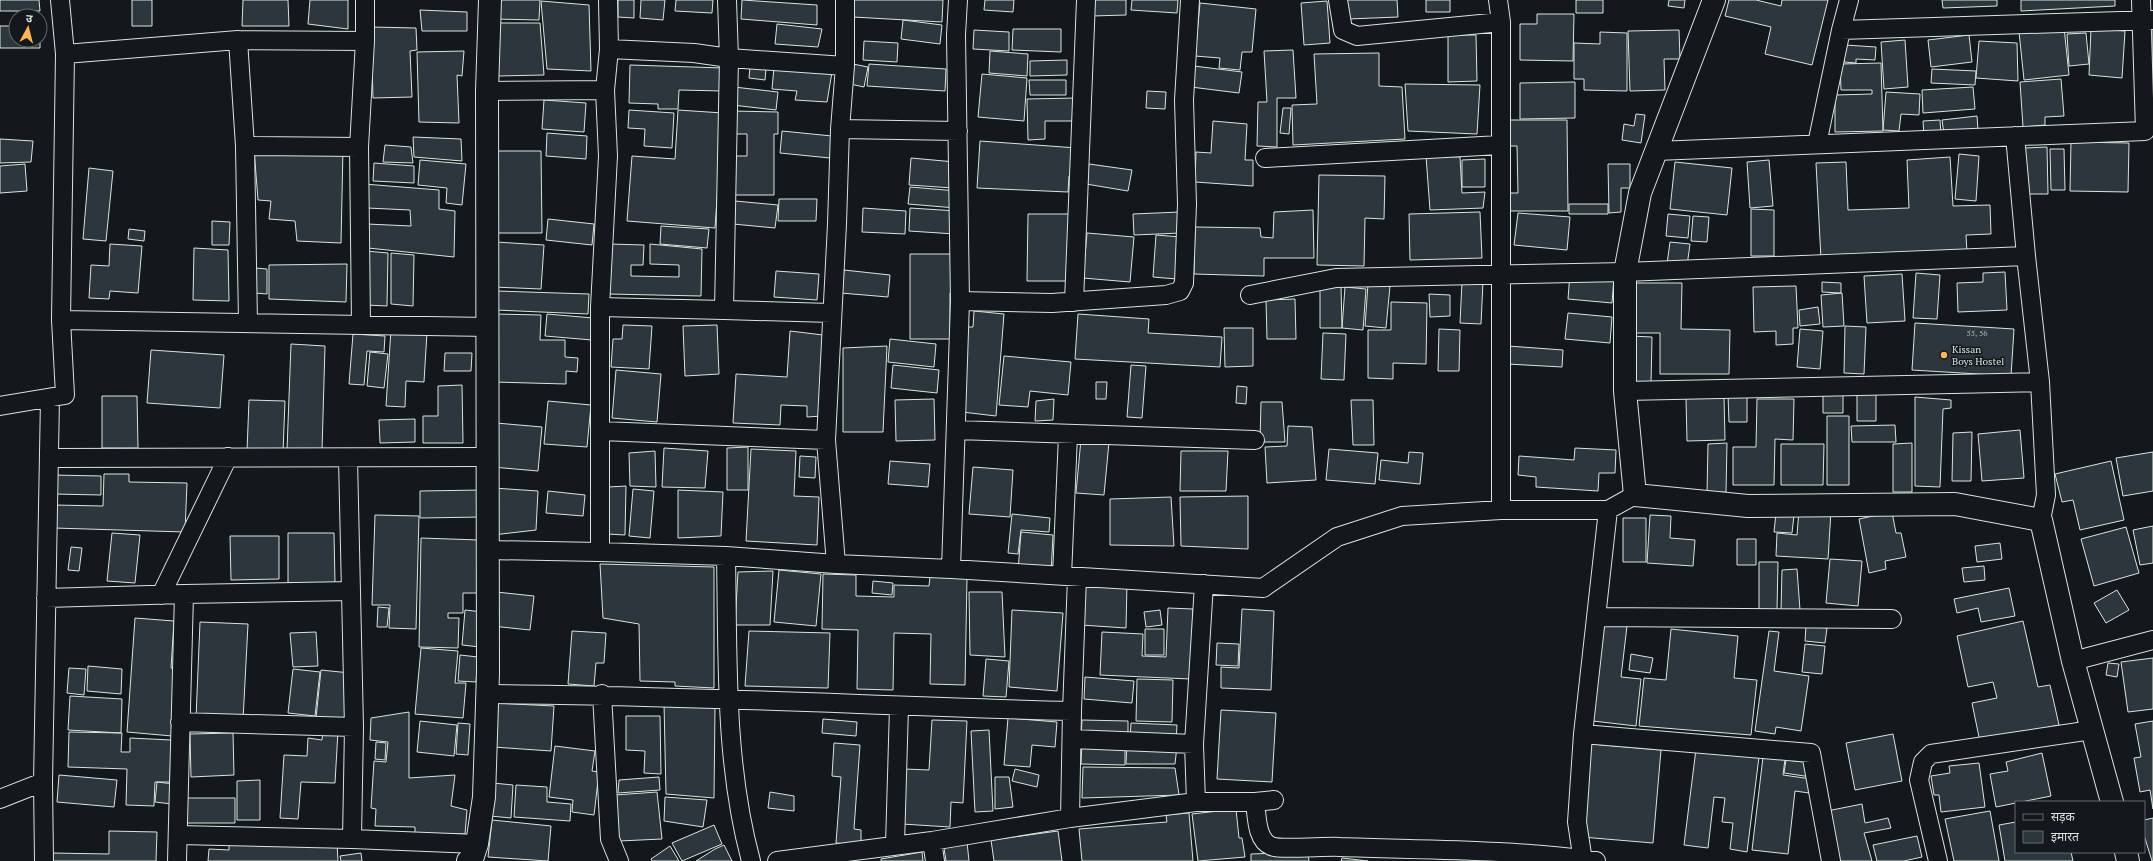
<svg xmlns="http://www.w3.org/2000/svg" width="2153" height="861" viewBox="0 0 2153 861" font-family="'PT Serif','Noto Sans Devanagari',serif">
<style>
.building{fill:#2c363c;stroke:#d8e6dc}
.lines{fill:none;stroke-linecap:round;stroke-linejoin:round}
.street-casing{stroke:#d8e6dc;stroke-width:20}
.secondary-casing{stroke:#d8e6dc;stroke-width:24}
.street{stroke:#14181c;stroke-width:18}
.secondary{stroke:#14181c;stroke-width:22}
.poi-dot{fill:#ffb74d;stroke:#14181c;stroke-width:1.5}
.labels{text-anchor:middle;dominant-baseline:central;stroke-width:3;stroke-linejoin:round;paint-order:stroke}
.number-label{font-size:8px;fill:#adbab4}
.poi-label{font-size:10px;fill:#d8e6dc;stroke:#14181c;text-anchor:start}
</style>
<rect width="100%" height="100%" fill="#14181c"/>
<path class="building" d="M0,0H39L40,11H0Z
M132,0H152V26H132Z
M243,0H288L289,26H242Z
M310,0H348V29L308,24Z
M495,0H540L539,20L494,19Z
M618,0H634V18L618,17Z
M641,0H665L663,20L640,18Z
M676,0H713L712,13L675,11Z
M742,0L817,5V25L741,19Z
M854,0H943L942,22L853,17Z
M985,0H1014L1013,12L984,10Z
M1093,0H1126V15L1092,16Z
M1132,0H1178L1177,13L1131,10Z
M1347,0H1397L1398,17L1348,19Z
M1426,0H1450V12H1426Z
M1576,0H1603V13H1576Z
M1669,0H1685L1684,8L1668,6Z
M1729,0H1756L1781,6L1782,0H1828L1812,65L1765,54L1771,27L1725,16Z
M1942,0H1997V6L1943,8Z
M2021,0H2115V6L2021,11Z
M541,1L589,5L591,71L547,69Z
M1327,1L1330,43L1304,45L1301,3Z
M1200,3L1256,9L1252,52H1242L1240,70L1219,68L1220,58L1195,56Z
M420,10L467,12V31H422Z
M1537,14H1574L1573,61L1520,60V24H1537Z
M903,20L942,25L940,44L901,39Z
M497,23H540L544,75L498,76Z
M777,24L822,29L818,47L775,44Z
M0,26H16V40H40V48H0Z
M371,27L416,28L417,50L410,51L412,97L373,98Z
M2064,27L2069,75L2024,80L2019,32Z
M1013,29H1061V52L1012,50Z
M2091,29L2125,31L2122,78L2089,75Z
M2146,29H2153V74H2147Z
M974,30L1009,32V51L973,49Z
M1679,30L1680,59H1664L1665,90L1630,91L1628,31Z
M1600,32L1627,33V91L1584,90V79H1574V43L1600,44Z
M2086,33L2089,64L2069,66L2067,34Z
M1448,35H1476L1477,81L1448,82Z
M1969,35L1972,62L1931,67L1928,40Z
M1905,40L1908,87L1884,89L1881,42Z
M864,41L898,43L897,62L863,60Z
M1979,41L2017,43L2018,81L1976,78Z
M1845,45L1876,47L1875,60L1856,59V63L1844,62Z
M1293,50L1296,98H1277V147L1257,146L1258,102H1267L1264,51Z
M464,51L462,76L457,75L459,123L419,122L417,52Z
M990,51L1028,54L1027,76L989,73Z
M1379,53V86L1402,87L1405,139L1293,145L1292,105L1317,104L1314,54Z
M1067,60V75L1030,76V61Z
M1881,63L1883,131L1835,132V95L1872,94V90H1841L1840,64Z
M853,64L868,67L864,87L850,84Z
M869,64L946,69L945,91L867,86Z
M630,65L724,68L723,91L679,90L678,109H658V104L629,103Z
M1194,66L1242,72L1239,93L1191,87Z
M750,67L766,69L765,80L749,78Z
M774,67L832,72L827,102L795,100L797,91L772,89Z
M1932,69L1976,71L1975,85L1931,83Z
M982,74L1027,78L1024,121L978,117Z
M2061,79L2064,116L2045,117V125L2023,127L2020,82Z
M1029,80H1066V95H1030Z
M1575,82V118L1520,119V83Z
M1405,84L1480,85L1477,134L1408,131Z
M734,87L778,92L776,110L732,105Z
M1973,87L1975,109L1923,113L1922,90Z
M1147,91L1166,92L1165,109L1146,108Z
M1886,92L1920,94L1919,115L1901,114L1899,131L1883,130Z
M1076,98V121H1045V139L1028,140L1027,99Z
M544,100L586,103L584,132L542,129Z
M1283,108H1291L1289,134L1280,133Z
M629,110L674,113L672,148L644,146L645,129L628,128Z
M678,110L723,113L715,228L627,221L632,156L675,159Z
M732,111L778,112V134H774V195H732V156H747V134H732Z
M1636,114L1645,115L1641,143L1622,140L1624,124L1634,126Z
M1977,116L1978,130L1944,134L1942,120Z
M1507,120H1567L1568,211H1508V193H1518L1517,146H1507Z
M1940,120L1941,135L1924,136L1923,121Z
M1213,121L1247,124L1245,160H1253V186L1195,182L1196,152L1211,153Z
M782,131L832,136L830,158L780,153Z
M547,133L587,136L586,159L546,156Z
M413,137L461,139L462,161L414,157Z
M0,139L33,141L31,162L0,163Z
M980,141L1077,148L1075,176H1069L1068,192L977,188Z
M2071,142L2129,143L2128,192L2070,191Z
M385,145L411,147L413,163L383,162Z
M2047,147L2048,194H2026L2025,148Z
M343,148L341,243L297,241L295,221L269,219L271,201L258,200L254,149Z
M2050,149H2064L2065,190H2051Z
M493,151H541L542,233H494Z
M1959,154L1979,156L1976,201L1955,199Z
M1426,156L1460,157L1462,193L1485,192L1483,208L1430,210Z
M1950,157L1953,206L1990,205L1991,234L1966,235L1967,253L1821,259L1816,163L1846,162L1848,210L1909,208L1907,160Z
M911,158L955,162L953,188L909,185Z
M1485,159V187H1462V160Z
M420,160L466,164L462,205L446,203L447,188L418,185Z
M1769,160L1773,206L1750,208L1747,162Z
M1675,162L1732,168L1727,215L1670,209Z
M374,163L414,166V183L373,181Z
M25,164L27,191L0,193V166Z
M1089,164L1132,170L1128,191L1086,184Z
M1608,164H1630V188H1621V212L1609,213Z
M89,168L113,171L106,241L83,239Z
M1319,175L1385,176L1384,219L1365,218L1364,266L1317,265Z
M364,184L439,190V209L455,211L454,257L368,248L367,224L411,226L410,210L367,208Z
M910,187L957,191L956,208L908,204Z
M779,199H817L816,221H778Z
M735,201L778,205L775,228L733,224Z
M1569,204H1608V214H1569Z
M863,208L906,211L905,234L862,232Z
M910,208L957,211L955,234L909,231Z
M1751,209L1774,210V256H1751Z
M1313,210L1314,258H1264V276L1194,274L1195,227L1260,228L1261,237L1273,238L1274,212Z
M1180,212L1181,233L1134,235L1133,214Z
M1480,212L1482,258L1410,260L1409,214Z
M1518,213L1570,217L1567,250L1514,245Z
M1028,214H1071L1070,281H1027Z
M1668,214L1690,216L1688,238L1666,236Z
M1693,216L1709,217L1707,242L1691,241Z
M548,219L594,224L592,245L546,240Z
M212,221L230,222L229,245H212Z
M661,226L709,229L707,248L660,244Z
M129,229L145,231L144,241L128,239Z
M1087,233L1134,237L1130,282L1083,278Z
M1156,235L1181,237L1177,279L1153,277Z
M496,242L544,245L541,289L493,287Z
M1670,242L1690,244L1687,266L1667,264Z
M110,244L142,246L138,293L110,291L109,299L89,298L91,265L109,266Z
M610,244L644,245L643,265H631V276L679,277V265L650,264V244L702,249L701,296L609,294Z
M194,248L228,250L229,301L193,300Z
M366,251L388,253L387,306L366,305Z
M391,253L414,255L413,306L391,304Z
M910,254H956V293H950V339H910Z
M347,264L346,302L269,299V265Z
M255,268L267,269V294L254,293Z
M844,270L890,275L888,297L841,293Z
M776,271L819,274L817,300L774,297Z
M2005,272L2007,310L1958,312L1957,283L1983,282V273Z
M1570,273L1614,277L1612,303L1568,299Z
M1916,273L1940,275L1937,319L1913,318Z
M1902,274L1905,321L1867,323L1864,276Z
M1462,282H1483L1481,324L1460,323Z
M1822,282L1841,283V293L1822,292Z
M1635,283H1682L1681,329L1730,330L1729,374H1660V333H1635Z
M1368,284L1390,286L1386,328L1365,326Z
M1320,285H1341L1342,328H1320Z
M1796,286L1798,328H1793V344L1776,345V331L1754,332L1753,287Z
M1345,287L1366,289L1363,330L1342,328Z
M496,291L589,294L588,314L495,310Z
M1842,293L1844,326L1823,327L1821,295Z
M1429,294L1450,295V316L1430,317Z
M1295,299L1296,339H1267L1266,300Z
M1391,302L1427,303L1426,364L1393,363V379L1368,378V330H1391Z
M1818,307L1820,324L1800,326L1799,310Z
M974,311L1004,314L996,416L962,412L966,327H973Z
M1568,313L1612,317L1610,343L1565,339Z
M495,314L541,315L540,340H565V357L578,358L577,372L566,371V384L494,382Z
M547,314L593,318L592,340L545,336Z
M1078,314L1149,319L1148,333L1222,337L1220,367L1075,359Z
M1915,323L2014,329L2011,376L1912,370Z
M623,325L652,326L649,369L611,367L613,339H622Z
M717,325L719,374L685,376L683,326Z
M1845,326L1866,327L1864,374L1844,373Z
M1224,328H1253V366L1225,367Z
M391,329L427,332L424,382L406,381L405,407L386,406Z
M1439,329L1460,330L1459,371H1438Z
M1800,329L1823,331L1820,369L1797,367Z
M790,331L823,335L822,416L807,417V406L781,405L780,425L733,423L736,374L787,377Z
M1323,333L1346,334L1344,380L1321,379Z
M353,334L385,336L384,352L367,351L364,385L349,384Z
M1631,336L1652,337L1651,384H1630Z
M890,339L936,344L934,367L888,362Z
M291,344L325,346L322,451L287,450Z
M887,346L883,432H843V348Z
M1508,346L1563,350L1562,367L1507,364Z
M151,350L224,355L220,408L147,403Z
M370,352L388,354L384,388L367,386Z
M445,353H472L471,371H444Z
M1004,356L1071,362L1068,395L1030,391L1028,407L999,405Z
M893,365L939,370L937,393L891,388Z
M1131,365L1146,366L1142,418L1127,417Z
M616,370L661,374L657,422L612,418Z
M1096,382H1107L1106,399H1096Z
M462,385L463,443H423V416H438V386Z
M1237,386L1247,387L1246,404L1236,403Z
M1857,389H1876V421H1857Z
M1747,394V422H1729L1728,395Z
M1823,394L1843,395V413H1823Z
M102,396H137L138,448H102Z
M1724,397L1725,440L1687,441L1686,398Z
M1915,397L1951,400V408L1943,409L1940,487L1915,486Z
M934,399L935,440L896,441L895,400Z
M1054,399L1053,420L1035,421L1036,401Z
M1757,399H1794L1793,440L1775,439L1774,485H1733V447H1756Z
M249,400L285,401L283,453L247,451Z
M1351,400H1373L1374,445H1353Z
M548,401L591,405L587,447L544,444Z
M1261,402H1282L1285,442H1260Z
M1827,416H1849V485H1827Z
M415,419V442L380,443L379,420Z
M496,423L542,427L538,471L492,467Z
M1895,425L1896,442H1852L1851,426Z
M1288,426L1312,427L1316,480L1267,483L1265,447L1287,446Z
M2020,430L2024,478L1982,481L1978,434Z
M1972,432L1971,481H1952L1953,433Z
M1081,439L1109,442L1104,495L1076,493Z
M1727,443L1726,492L1707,493L1708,444Z
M1912,443V492H1893V444Z
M1781,444H1824L1823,485H1781Z
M748,447V490H727V448Z
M664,448L708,451L705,488L662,487Z
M1575,448L1616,450L1615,473H1599L1598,491L1536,487V477L1518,475L1519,456L1574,460Z
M751,449L796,451L794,496L819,497L817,545L746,541Z
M1329,449L1378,453L1375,484L1326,480Z
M655,451L656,487L630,486L629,453Z
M1181,451H1228L1226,491H1180Z
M1409,452L1423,453L1420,484L1379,480L1381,460L1408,463Z
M2153,452V491L2123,496L2116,458Z
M800,456L816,457L815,478L799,477Z
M890,461L930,464L928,487L888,484Z
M2111,461L2124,520L2080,530L2073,500L2062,502L2055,474Z
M973,467L1013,470L1010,517L969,514Z
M104,474H129V482L187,483L185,532L54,528V505L103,506Z
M53,475L101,476V495L53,494Z
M626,486L625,535L607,534L608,487Z
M493,488L538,491L536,530L493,535Z
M633,489L654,491L650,538L629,536Z
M481,490L482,517L420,518V491Z
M678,490L723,492L721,536L678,538Z
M548,491L585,495L583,516L546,513Z
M1248,496V549L1181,546L1180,497Z
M1171,497L1174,546L1110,545V499Z
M1799,510L1831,511L1828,559L1776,556L1777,533L1797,535Z
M1892,512L1896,533H1901L1906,557L1885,561L1886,569L1869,573L1859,519Z
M1776,513L1794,515L1792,533L1774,532Z
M1012,514L1050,518L1049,532L1021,530L1018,554L1008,553Z
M375,515L419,516L416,629L389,628L390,605H372Z
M1650,515L1671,516L1670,538L1695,540L1693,566L1647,563Z
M1623,518H1646V562H1623Z
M2153,526V563L2140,565L2133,530Z
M2126,527L2139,573L2094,586L2081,539Z
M1021,532L1053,535L1051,574L1018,571Z
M112,533L140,535L135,583L107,581Z
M288,533H334L335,583H288Z
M230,536H279V579L231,580Z
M421,538L479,540L478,593H463V613H448V618H459L458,648L419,647Z
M1737,539H1756V565H1737Z
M2000,543L2002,559L1977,562L1975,546Z
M71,547L82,548L79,571L68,570Z
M1830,559L1862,561L1858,606L1826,603Z
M1759,562H1778L1777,610L1759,611Z
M600,564L714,567V688L675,686V682L640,681L639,624L603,618Z
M1984,566L1985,580L1964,582L1962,568Z
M1797,569L1800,610L1781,611L1782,570Z
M779,570L821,574L816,626L774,622Z
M773,571L770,625H735L738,572Z
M823,574L856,575V596L894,597V585L929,586L930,577L967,578L965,685L930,684L931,634L894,633L893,690L857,689L858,630L822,629Z
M873,581L893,583L892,595L872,593Z
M1082,582L1127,583L1126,628L1081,625Z
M2009,588L2015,616L1981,622L1978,608L1957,613L1954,599Z
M2117,590L2129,610L2106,623L2094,603Z
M496,592L534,596L530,630L492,626Z
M969,592H1002L1005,657L970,655Z
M378,607L389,608L387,627H377Z
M1168,608L1193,609L1190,679L1100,675L1102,632L1143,634L1142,656L1166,657Z
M1242,609L1274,611L1271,690L1221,688V667L1239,668Z
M465,610L483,612L480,647L462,645Z
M1012,610L1063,613L1057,691L1009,687Z
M1160,610L1162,625L1146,627L1144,612Z
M135,618L174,621L171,668L177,669L172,736L127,732Z
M2023,621L2038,687L2050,685L2059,725L1980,742L1972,703L1997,698L1993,682L1968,687L1957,636Z
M200,622L248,624L243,720L196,718Z
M1604,623L1627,626L1621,677L1641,679L1636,726L1593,721Z
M1806,626L1827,628L1825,643L1805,641Z
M1145,629H1164V655H1145Z
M1671,629L1738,636L1734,678L1757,680L1751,735L1639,726L1644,678L1666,680Z
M572,631L606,633L604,663H596L594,686L568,684Z
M749,631L830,633L828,688L745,686Z
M1769,631L1779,632L1774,671L1809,676L1801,731L1776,727L1775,734L1755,731Z
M316,632L318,666L293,667L290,633Z
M1217,643L1239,644L1238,666L1216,665Z
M1805,644L1825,646L1822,674L1802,672Z
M421,648L458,651L455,683H466L463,718L415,714Z
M1631,654L1653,658L1650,673L1629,670Z
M460,655L478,657L476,682L458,681Z
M2153,658V709L2128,712L2121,662Z
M986,659L1009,661L1006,697L983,696Z
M2108,663L2119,664L2117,677L2106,675Z
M88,666L122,669L121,694L87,691Z
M69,668L86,669L84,695L67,693Z
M293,669L320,672L315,716L288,713Z
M321,670L350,673L345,721L316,718Z
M1085,677L1134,681L1132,703L1084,699Z
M1137,679L1173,680L1172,722L1136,721Z
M70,696L122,699L121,733L68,730Z
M493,703L554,706L551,751L493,747Z
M664,703L715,708L714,798L666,794Z
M1221,710L1276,713L1272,782L1217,779Z
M409,712V778L455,775L451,806L467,810L465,834H415V827L375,826L376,809L371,808L374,761L386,762L388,742L370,740L371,718Z
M626,716H660L661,774L644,773L645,751L626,750Z
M1008,718L1057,722L1055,747L1032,745L1030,767L1004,765Z
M823,719L857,722L856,736L822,733Z
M932,720L967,721L963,803L951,802L950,827L902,824L905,769L929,770Z
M1082,720L1128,721V738L1081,737Z
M420,721L457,725L454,756L417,752Z
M2153,721V809L2150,790L2140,792L2134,758L2141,757L2135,724Z
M458,723L470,724L468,755L456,754Z
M1131,723L1177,725L1176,742L1130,739Z
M989,730L993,811L975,812L971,731Z
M323,731H338L335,783L301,782L298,819L280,818L284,755L307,756L308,738L322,740Z
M69,732L122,733L121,752H130V738L171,740L170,782H155L154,806L126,805L127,769L68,767Z
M233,733L234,775L191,777L190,734Z
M1893,734L1902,781L1855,790L1846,743Z
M376,742L386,743L385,760L375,759Z
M1082,742L1125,743V765L1081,764Z
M834,743L860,745L854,829L861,830V845L836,843L841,777L832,776Z
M1127,744L1177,746L1175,764H1126Z
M1591,744L1661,750L1653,843L1582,837Z
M555,746L595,751L592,771L599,772L594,815L572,812L573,800L549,797Z
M1696,749L1759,757L1747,852L1730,849L1733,823L1722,822L1725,798L1714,797L1708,848L1684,845Z
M2042,753L2051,796L1996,807L1990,774L2008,771L2006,762Z
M1763,757L1785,759L1783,775L1811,779L1809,793L1795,791L1788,854L1752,850Z
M1786,760L1812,763L1811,777L1784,773Z
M1979,763L1985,807L1941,812L1939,795H1934L1931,776L1950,773L1949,766Z
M1083,767L1175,768L1179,795L1082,798Z
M1015,769L1039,775L1037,787L1012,781Z
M59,775L117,780L114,807L57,802Z
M659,777L660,790L618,793L619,780Z
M995,777H1009L1013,807L995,809Z
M260,780V820H237V781Z
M157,782L174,784L172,804L155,802Z
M493,783L513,785L511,818L490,816Z
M516,785L547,787V802L571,804L570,821L514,817Z
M657,792L662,839L619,841L615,795Z
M770,792L794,796V811L768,808Z
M665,797L707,800L703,827L664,821Z
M187,798H235V823H187Z
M1862,804L1865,823L1888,818L1891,828L1864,833L1872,861H1837L1827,811Z
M1236,809L1239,838H1242L1245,857L1198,861L1192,814Z
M1990,811L1999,861H1954L1945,819Z
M1189,813L1193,861H1082L1079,829L1167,822L1166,815Z
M2153,818V861H2152L2144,835V820Z
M492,820L551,826L548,861L488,857Z
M2016,822V852H2071L2073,861H2005L1999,825Z
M714,825L722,844L682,861L672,843Z
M109,831L157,832L156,861H52V853L109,854Z
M1058,831L1062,861H994L991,840Z
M1917,836L1922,857L1904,861H1877L1873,845Z
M229,842L337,843L338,861H208L209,849L229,850Z
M967,842L969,861H946L944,848Z
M724,845L732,861H696L715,849Z
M670,846L679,861H652L651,859Z
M922,852L923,861H881V859Z
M1308,852L1309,861H1251V854Z
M361,853L362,861H341L340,856Z
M1342,858L1368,861H1341Z"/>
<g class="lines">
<g class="street-casing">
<path id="street" d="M60,0L65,54
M365,0V41L238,40L65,54L61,320L489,327
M727,0L729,58L845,66
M845,0V66L840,129L837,224L826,440L836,564L951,569L1263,588L1337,537L1402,516L1501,510H1608
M1338,0L1343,30L1357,36L1501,22L1498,0
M1841,30L2153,20
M238,40L245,146L248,323
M487,91L605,90
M840,129L958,131
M2015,136L2026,256
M1817,144L1841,30L1849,0
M245,146L359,147
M1656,151L2145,131L2141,0
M1265,158L1500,145
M1250,295L1336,278L1625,272L2026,256L2040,382
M960,301L1052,303L1166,295L1180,291L1184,283L1187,204L1184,100L1190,0
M1074,302L1086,0
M600,307L724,310L729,58L694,53L609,49
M724,310L831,313
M361,324L359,147L365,41
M1625,391L2040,382L2046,495L2041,520
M0,406L65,395L61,320
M956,430L1255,440
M601,431L826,440
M49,458L489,457
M348,458L354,727L352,839
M1501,510V22
M487,550L600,552V307L608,156L605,90L609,49L608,0
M600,552L726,556L836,564
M726,556C728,657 724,762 751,861
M951,569L960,301L956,35L958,0
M1062,576L1068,435
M184,594L351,591
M161,595L228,457
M46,598L184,594L177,861
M1597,617L1892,619
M2073,661L2153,640
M487,694C682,695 877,706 1072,711L1077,577
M602,694L610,839L619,861
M180,722L354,727
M1583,734L1608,510L1635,495
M1072,739L1194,744
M43,782L44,861
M0,799L43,782L50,398
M1196,802L1194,744L1204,584
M1255,802C1257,815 1256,840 1271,846C1279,850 1327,846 1340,847C1425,850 1512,849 1596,861
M1070,818L1072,711
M178,835L352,839L477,844
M932,841L935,861
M895,845L899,707
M777,861L932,841L1070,818L1196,802H1255L1274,800
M1583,861L1577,822L1583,734L1811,753L1831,861
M1938,861L1919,780L1923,762L1931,754L2092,730"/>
</g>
<g class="secondary-casing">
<path id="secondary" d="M1714,0L1640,193L1625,272V391L1635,495L1748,506L1955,504L2041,520L2073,661L2112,802
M2126,852L2128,861
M468,861L473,856L477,844L484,797L488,673L487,91L490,0"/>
</g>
<use href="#street" class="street"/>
<use href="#secondary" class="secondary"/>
</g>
<circle class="poi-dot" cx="1944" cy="355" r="4"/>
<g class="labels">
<g class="number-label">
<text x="1977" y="333">55, 56</text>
</g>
<g class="poi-label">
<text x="1952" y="349">Kissan<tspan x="1952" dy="12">Boys Hostel</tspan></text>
</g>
</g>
<rect x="2015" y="801" width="130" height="52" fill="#14181c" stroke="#626a69"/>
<rect x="2023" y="814" width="20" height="6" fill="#14181c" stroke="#626a69"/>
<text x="2051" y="821" font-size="12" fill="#d8e6dc">सड़क</text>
<rect x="2023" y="831" width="20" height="12" fill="#2c363c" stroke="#626a69"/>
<text x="2051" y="841" font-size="12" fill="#d8e6dc">इमारत</text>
<g transform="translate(28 28) rotate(7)"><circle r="19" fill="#14181c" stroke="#626a69"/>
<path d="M0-3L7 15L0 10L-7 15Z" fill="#ffb74d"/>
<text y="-6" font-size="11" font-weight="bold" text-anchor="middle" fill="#d8e6dc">उ</text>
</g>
</svg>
